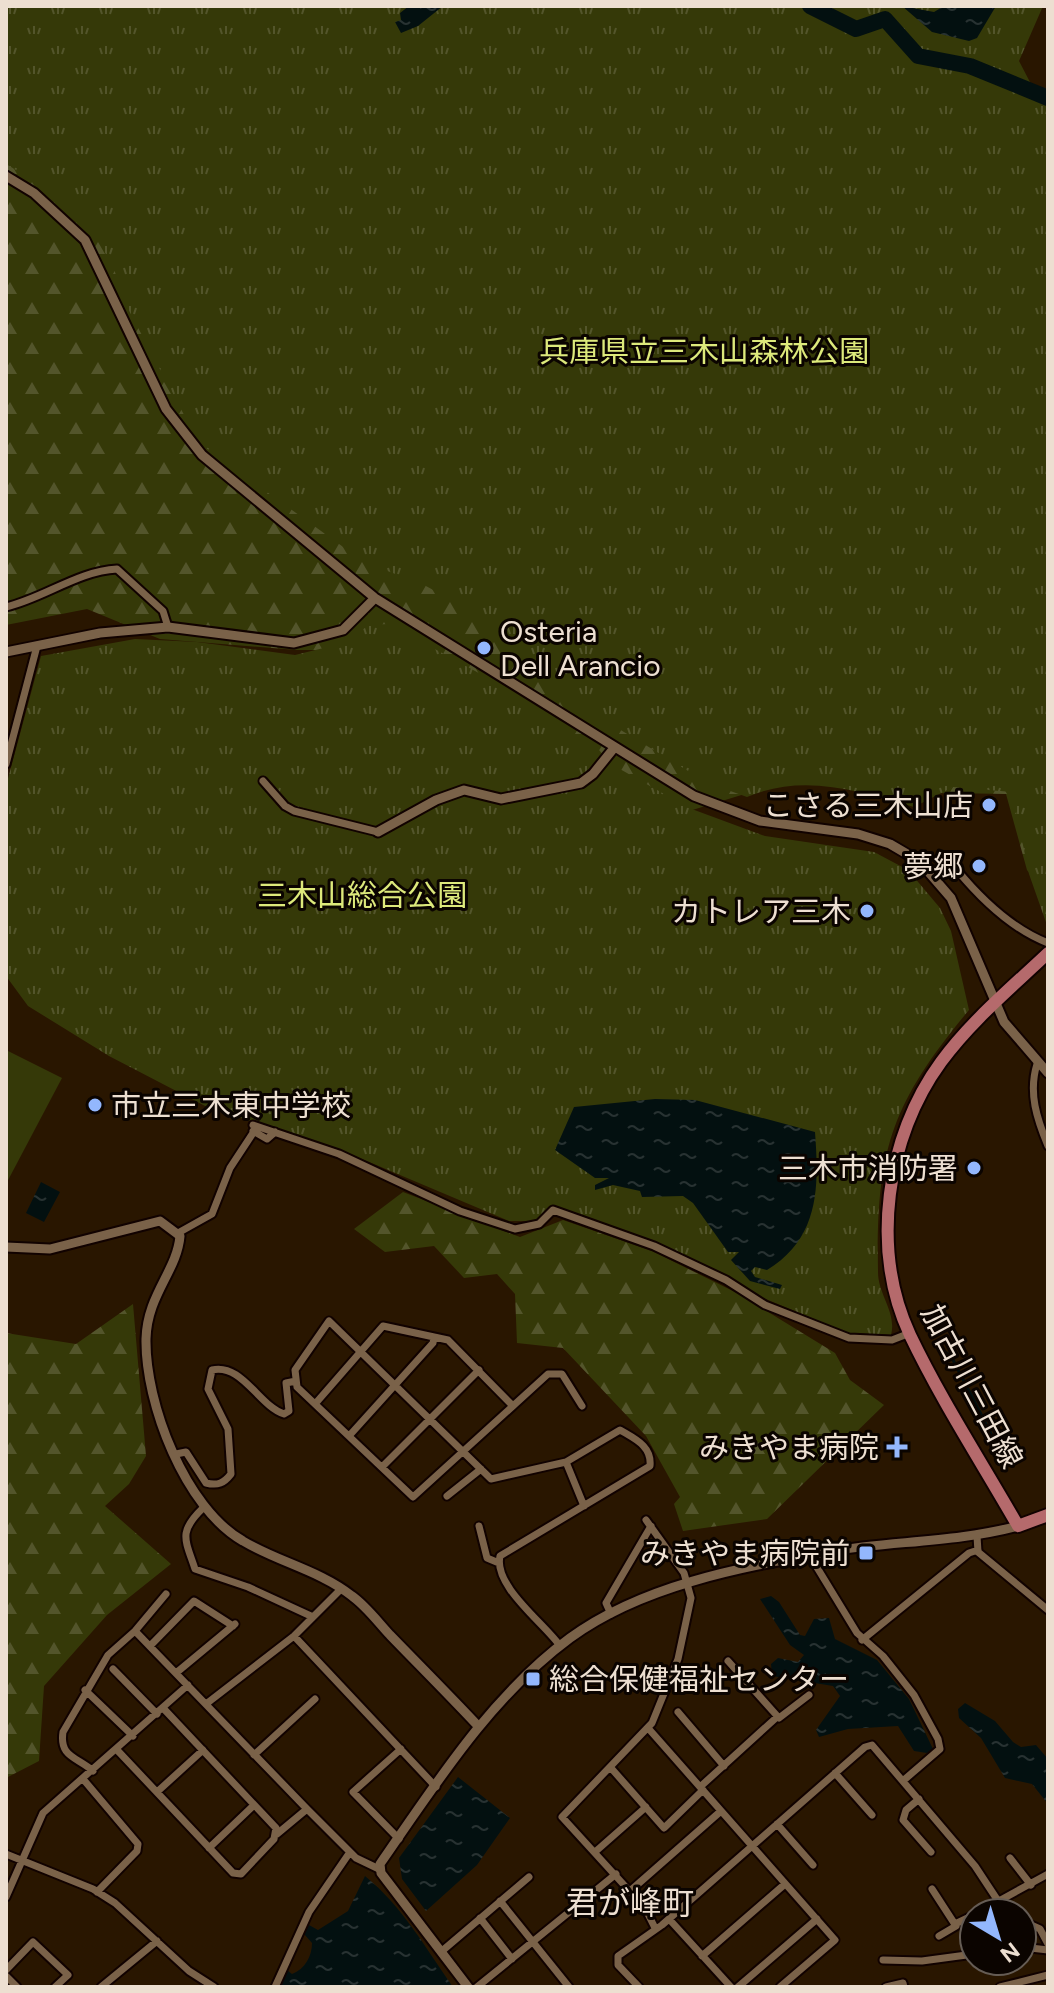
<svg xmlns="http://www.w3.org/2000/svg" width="1054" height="1993" viewBox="0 0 1054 1993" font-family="Figtree,'Noto Sans JP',sans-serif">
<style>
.green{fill:#353908}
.forest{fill:url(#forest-firs)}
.park{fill:url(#park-tufts)}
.water{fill:url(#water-ripples)}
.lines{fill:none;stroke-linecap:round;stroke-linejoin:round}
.stream{stroke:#031010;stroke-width:3}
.river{stroke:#031010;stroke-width:16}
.minor-casing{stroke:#110200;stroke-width:11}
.tertiary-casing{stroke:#110200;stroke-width:13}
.primary-casing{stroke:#110200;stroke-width:16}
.minor{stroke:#7a6249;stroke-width:7}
.tertiary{stroke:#7a6249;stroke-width:9}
.primary{stroke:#b56a6c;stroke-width:12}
.poi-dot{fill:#93b7fd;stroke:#0b0400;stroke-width:3}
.labels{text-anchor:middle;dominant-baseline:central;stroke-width:6;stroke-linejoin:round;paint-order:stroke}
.park-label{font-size:30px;fill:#dde97b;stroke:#0b0400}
.poi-label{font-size:30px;fill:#eddfd1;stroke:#0b0400;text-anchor:end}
.street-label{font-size:30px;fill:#eddfd1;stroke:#0b0400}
.neighbourhood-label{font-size:32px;fill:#eddfd1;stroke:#0b0400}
</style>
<defs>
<pattern id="forest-firs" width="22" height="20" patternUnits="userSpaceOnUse" patternTransform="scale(2)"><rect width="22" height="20" fill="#353908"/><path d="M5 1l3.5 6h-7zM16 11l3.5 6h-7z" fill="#53552b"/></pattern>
<pattern id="park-tufts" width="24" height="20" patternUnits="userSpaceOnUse" patternTransform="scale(2)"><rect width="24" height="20" fill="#353908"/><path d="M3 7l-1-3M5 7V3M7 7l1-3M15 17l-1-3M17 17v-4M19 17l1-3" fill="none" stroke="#53552b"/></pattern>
<pattern id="water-ripples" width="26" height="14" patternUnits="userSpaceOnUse" patternTransform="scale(2)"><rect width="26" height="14" fill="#031010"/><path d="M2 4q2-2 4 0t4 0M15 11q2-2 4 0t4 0" fill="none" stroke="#283232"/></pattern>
</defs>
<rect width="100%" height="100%" fill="#291600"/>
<path class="green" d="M6,1050L62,1078L6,1184Z"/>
<path class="forest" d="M6,6L983,91L1048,898L1027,870L1006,794C969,793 931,794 894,791C860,789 774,770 748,793L676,815L339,650H297L160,639L87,609L6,625Z
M403,1192L520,1237L563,1220L652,1251L737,1293L835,1353L850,1380L884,1405L767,1519L683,1531L674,1504L680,1497L646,1436L563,1348L517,1343L515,1294L497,1274L464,1278L434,1246L385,1252L354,1229Z
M133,1304L146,1456L129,1484L105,1506L171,1564L107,1615L44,1686L39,1761L6,1778V1333L76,1344Z"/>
<path class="park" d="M6,6H1043L1019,61L1032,86L1048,94V928L1029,874L1012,792L953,787L914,807C857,791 804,773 747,797L708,783L535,678L491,621L424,585L364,562L206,448L192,430L125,303L114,269L95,234L63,198L6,164Z
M389,624L497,683L532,712L599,750L611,764L689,808L765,836L874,852L908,870L940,908L951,931L969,1010C891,1104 876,1150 878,1272C878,1295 897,1312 891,1335L848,1333L756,1295L721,1272L653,1241L553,1206L535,1221H509L336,1148L209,1108L109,1056L28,1006L6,976V786L41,656L135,639L197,642L295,655L344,643L369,625Z"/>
<path class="water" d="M409,6H443L418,26L401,33L395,22L401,20L400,13Z
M902,6L934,12L944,6H996L977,38L969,41L932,32Z
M655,1099L695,1100L815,1132C819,1186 820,1238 767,1270L755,1267L751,1271L755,1277L782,1285L780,1289L750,1281L731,1260L739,1252H728L693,1203L683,1196L642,1197L640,1191L613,1185L595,1190V1185L609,1178H595L555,1150L574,1107Z
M41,1182L60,1192L44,1222L26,1213Z
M771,1596L779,1602L800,1635L805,1636L814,1619L829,1618L835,1639L877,1660L909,1699L933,1749L927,1753L914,1751L898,1726L848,1729L819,1737L816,1730L840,1696L833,1686L772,1676L771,1664L778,1658L798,1662L804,1655L790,1645L760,1599Z
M965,1703L995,1721L1013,1742L1021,1747L1036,1745L1048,1759V1804L1032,1784L1005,1778L981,1738L959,1718L958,1709Z
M458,1777L510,1818L477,1865L426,1911L402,1879L399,1858Z
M365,1876C403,1907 426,1949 453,1987H281L287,1970L292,1974C305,1969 312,1956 312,1943L304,1934L309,1925L318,1930L348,1911Z"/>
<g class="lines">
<path class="stream" d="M942,1350L951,1356L1004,1459"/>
<path class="river" d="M810,6L856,29L885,19L918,56L970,66L1048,98"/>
<g class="minor-casing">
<path id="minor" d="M6,607C44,598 78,571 117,569L163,611L168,627
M6,764L37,646
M263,781L285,806L294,811L378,832
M935,878L948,870H957C981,899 1012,929 1048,943
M1037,1064C1028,1093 1037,1119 1048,1146
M253,1125L339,1154L460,1211L515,1229L539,1224L553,1210L654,1246L726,1280L765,1305L849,1338L892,1340L910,1333
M253,1131L267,1139L275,1132
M178,1233L212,1214L230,1168L253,1133
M315,1404L383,1326L448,1340L513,1406
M349,1436L433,1343L434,1337
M176,1454L186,1452L206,1483C218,1486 224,1483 231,1474L228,1429L208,1389L212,1370C242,1363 259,1406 284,1414L289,1411L286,1383L296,1381
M566,1462L584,1506
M382,1467L479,1370
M447,1496L481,1469
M203,1508C178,1532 185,1539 195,1569L248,1587L313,1617
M646,1520L684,1573L691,1598L678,1659L652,1723L562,1817L645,1908L655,1928
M479,1526L487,1558L499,1563
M977,1536L978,1552L1048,1610
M810,1556L857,1633L883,1656L914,1695L938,1739L940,1749L904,1780
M611,1614L606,1603L651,1526
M135,1631L307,1809
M294,1636L436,1787
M862,1640L969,1553L978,1550
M150,1646L194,1601L233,1626
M560,1646C545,1624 493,1586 500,1556L650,1466C652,1446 635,1439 620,1430L566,1462L491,1479C437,1427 383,1374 329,1321L295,1370L297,1387L413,1497L548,1374H562L582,1406
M728,1661L779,1718L809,1695
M113,1669L157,1714
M176,1673L235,1624
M85,1690L133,1736
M206,1704L294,1636L341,1589
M678,1712L724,1766
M648,1728L835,1940L780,1987
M118,1751L233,1873L241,1874L274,1839L276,1828L163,1708
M254,1755L315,1699
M611,1768L664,1828L703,1790
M93,1771C77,1757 59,1757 63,1732L108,1655L135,1631L166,1594
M835,1773L872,1815
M83,1779L138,1844L137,1851L97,1892
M700,1787L777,1717
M157,1792L203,1750
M919,1799L906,1810L903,1820L931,1852
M777,1824L813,1865
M277,1834L307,1809L356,1858L379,1869
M399,1839L353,1792L401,1749
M209,1848L254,1805
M595,1852L646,1807
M6,1854L93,1889L115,1903L189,1971L214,1987
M1010,1858L1031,1885
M932,1889L956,1926L939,1936
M630,1891L721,1811
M6,1897L43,1813L188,1685
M500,1901L569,1987
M977,1913L1048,1874
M480,1918L512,1959
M669,1919L731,1987
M1022,1921L1040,1929L1048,1944
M955,1924L974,1915
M1022,1947L1048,1950
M442,1951L529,1877
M702,1956L785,1884
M883,1960L922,1961L974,1954
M6,1970L33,1942L68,1975L55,1987
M6,1976L17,1987
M101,1987L157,1941
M275,1987L309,1912L350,1852
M477,1987L616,1874
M639,1987L618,1965V1956L662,1925L865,1747L872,1745L975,1866L1006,1913
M738,1987L817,1919
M886,1987L903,1983L904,1987
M1000,1987L1048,1975"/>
</g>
<g class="tertiary-casing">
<path id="tertiary" d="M6,176L34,193L85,240L166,409L202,455L375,598L694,796L760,821L858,834L890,844L919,861L951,898L1004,1022L1048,1073
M6,652L100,633L168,627L294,643L343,630L375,598
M378,832L436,800L464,790L501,799L581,783L593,774L614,748
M6,1247L50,1249L160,1221L180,1236C177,1271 147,1295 146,1339C145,1403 185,1508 243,1541C278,1562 319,1570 352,1596C366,1606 378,1622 390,1635C420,1666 450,1696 479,1727
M468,1987L381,1873L380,1864C435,1785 491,1696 570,1638C644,1584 744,1567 832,1551C894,1541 958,1542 1018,1526"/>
</g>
<g class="primary-casing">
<path id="primary" d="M1048,953C1011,988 971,1021 941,1062C886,1137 870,1249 910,1335C941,1400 982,1463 1018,1526L1048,1515"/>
</g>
<use href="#minor" class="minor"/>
<use href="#tertiary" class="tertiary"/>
<use href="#primary" class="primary"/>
</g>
<g class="poi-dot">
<circle cx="484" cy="648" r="8"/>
<circle cx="989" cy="805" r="8"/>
<circle cx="979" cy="866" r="8"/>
<circle cx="867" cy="911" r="8"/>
<circle cx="95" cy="1105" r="8"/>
<circle cx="974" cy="1168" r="8"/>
<path d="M893 1435h8v8h8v8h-8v8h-8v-8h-8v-8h8z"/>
<rect x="858" y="1545" width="16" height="16" rx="4"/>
<rect x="525" y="1671" width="16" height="16" rx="4"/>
</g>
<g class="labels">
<g class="park-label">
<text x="704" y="351">兵庫県立三木山森林公園</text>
<text x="362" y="895">三木山総合公園</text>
</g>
<g class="poi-label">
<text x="500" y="631" text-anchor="start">Osteria<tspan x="500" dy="34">Dell Arancio</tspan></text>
<text x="973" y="805">こさる三木山店</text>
<text x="963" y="866">夢郷</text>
<text x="851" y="911">カトレア三木</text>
<text x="111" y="1105" text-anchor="start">市立三木東中学校</text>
<text x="958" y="1168">三木市消防署</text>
<text x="879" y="1447">みきやま病院</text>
<text x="850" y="1553">みきやま病院前</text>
<text x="549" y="1679" text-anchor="start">総合保健福祉センター</text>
</g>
<g class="street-label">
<text transform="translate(972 1386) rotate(62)">加古川三田線</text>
</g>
<g class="neighbourhood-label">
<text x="630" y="1903">君が峰町</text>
</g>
</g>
<rect width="1054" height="1993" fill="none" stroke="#eddfd1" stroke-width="16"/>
<g transform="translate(998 1937) rotate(142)"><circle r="38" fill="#0b0400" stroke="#655c54" stroke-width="2"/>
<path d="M0-6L14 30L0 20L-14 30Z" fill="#93b7fd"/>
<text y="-12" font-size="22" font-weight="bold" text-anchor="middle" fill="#eddfd1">N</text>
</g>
</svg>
